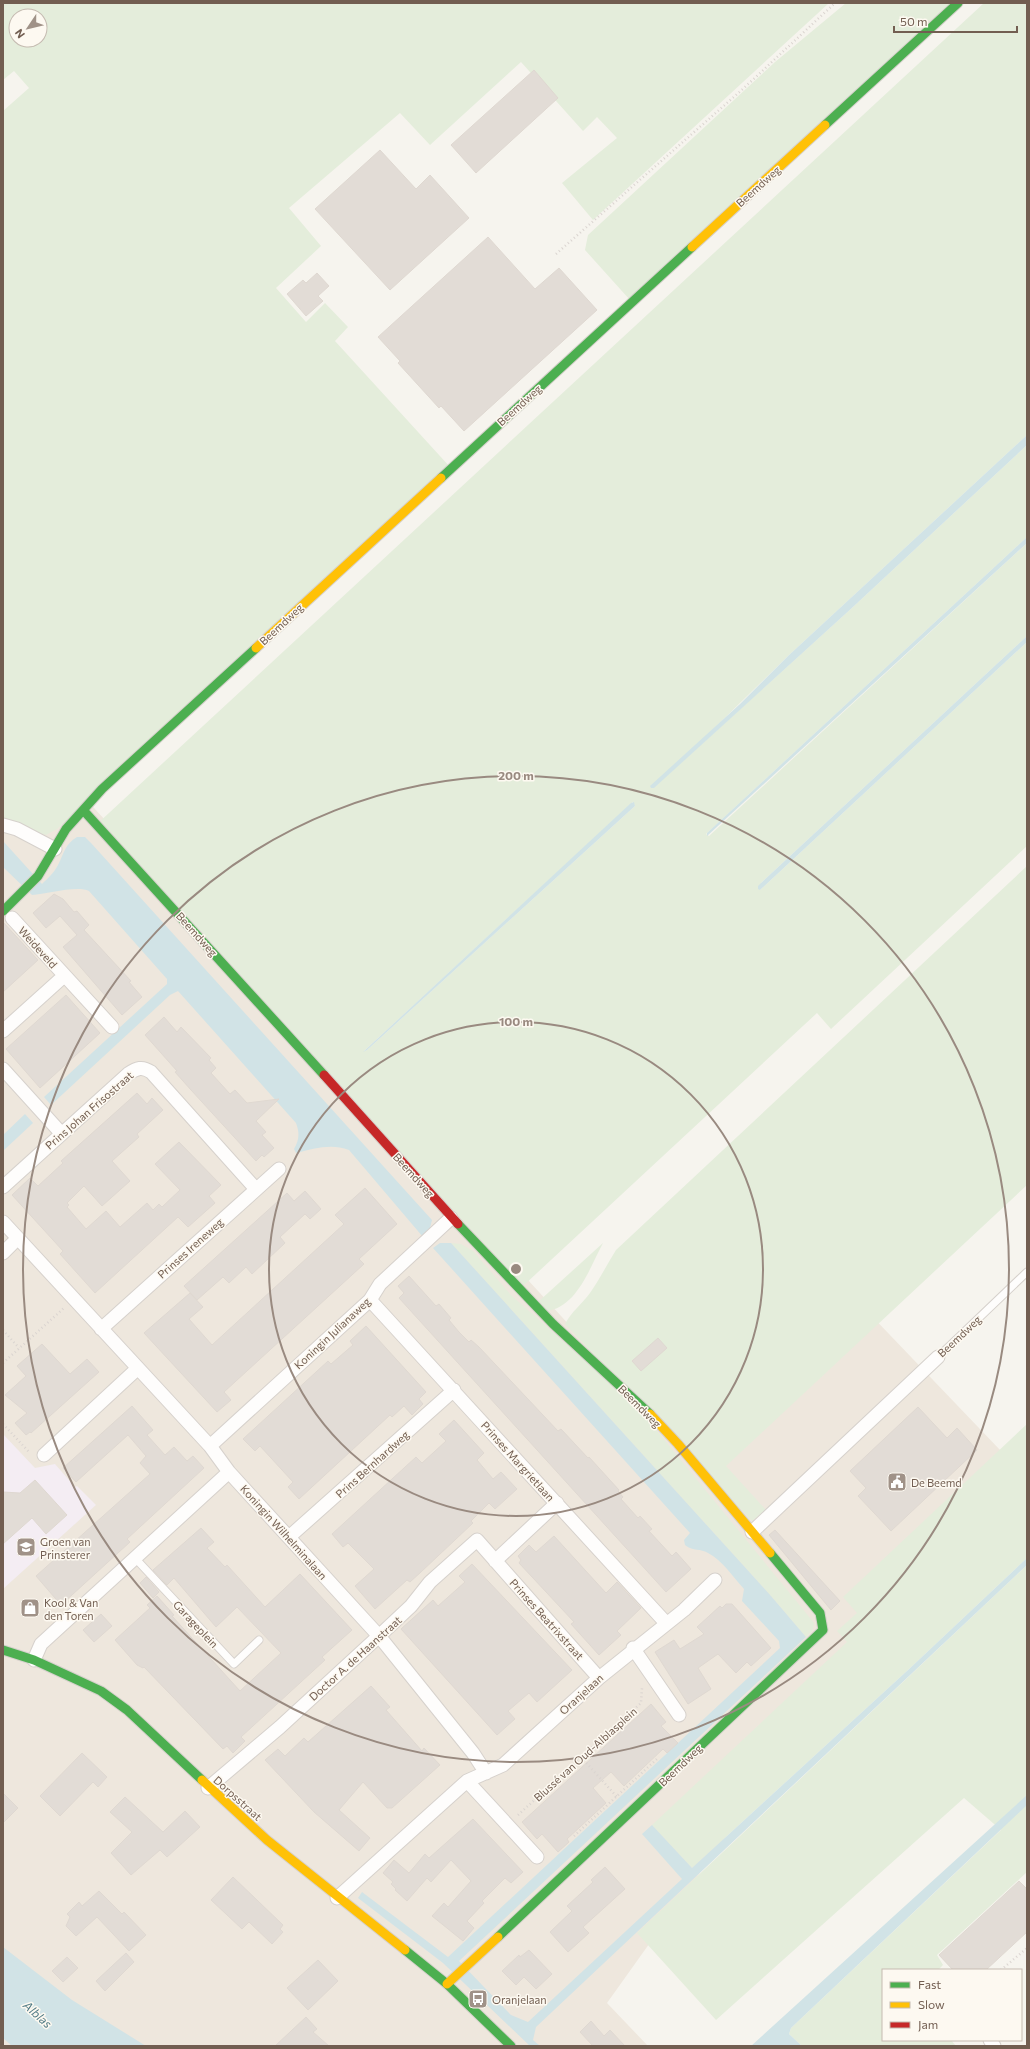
<svg xmlns="http://www.w3.org/2000/svg" width="1030" height="2049" viewBox="0 0 1030 2049" font-family="Commissioner,sans-serif">
<style>
.residential{fill:#eee7dd}
.education{fill:#f4edf3}
.green{fill:#e4eddb;fill-rule:evenodd}
.water{fill:#d1e3e6}
.building{fill:#e2dcd6;stroke:#dfd8d1}
.lines{fill:none;stroke-linecap:round;stroke-linejoin:round}
.lane-casing{stroke:#d6d1cc;stroke-width:9}
.street-casing{stroke:#d6d1cc;stroke-width:15}
.fast-casing{stroke:#d6d1cc;stroke-width:11}
.slow-casing{stroke:#d6d1cc;stroke-width:11}
.jam-casing{stroke:#d6d1cc;stroke-width:11}
.path{stroke:#dad4d0;stroke-width:2.5;stroke-dasharray:1 3;stroke-linecap:butt}
.lane{stroke:#fefdfc;stroke-width:7}
.street{stroke:#fefdfc;stroke-width:13}
.fast{stroke:#4caf50;stroke-width:9}
.slow{stroke:#ffc107;stroke-width:9}
.jam{stroke:#c62828;stroke-width:9}
.ring{fill:none;stroke:#998a80;stroke-width:2}
.labels{text-anchor:middle;dominant-baseline:central;stroke-width:3;stroke-linejoin:round;paint-order:stroke}
.street-label{font-size:11px;fill:#725e51;stroke:#fdf9f1}
.poi-label{font-size:11px;fill:#725e51;stroke:#fdf9f1;text-anchor:start}
.water-label{font-size:12px;font-style:italic;fill:#4d7883;stroke:#fdf9f1}
.centre{fill:#998a80;stroke:#fdf9f1;stroke-width:2}
.ring-label{font-size:12px;text-anchor:middle;font-weight:bold;fill:#998a80;stroke:#fdf9f1;stroke-width:3;stroke-linejoin:round;paint-order:stroke}
</style>
<rect width="100%" height="100%" fill="#f6f4ee"/>
<path class="residential" d="M3,787L83,796L641,1403L800,1241L1001,1451L607,2003L648,2046H3Z"/>
<path class="education" d="M3,1434L35,1468L55,1464L75,1487L77,1486L96,1505L3,1589Z"/>
<path class="green" d="M3,3H829L593,220L562,183L617,138L597,117L583,131L521,62L430,145L400,113L289,208L321,246L276,288L306,322L325,303L348,327L335,341L450,467L57,829L46,835L3,821V111L29,88L14,71L3,80ZM16,16H40V40H16Z
M846,3H954L630,300L585,250L588,235L775,62Z
M984,3H1027V435L788,656L652,789L853,607L1027,445V537L706,834L709,836L1027,543V636L761,883L760,890L1027,642V846L831,1029L817,1013L523,1286L96,825ZM633,802L635,806L367,1050L364,1051Z
M1027,866V1185L726,1466L766,1510L752,1521L565,1324C571,1312 582,1304 590,1293C600,1279 607,1264 616,1250Z
M451,1243L461,1244L473,1251L511,1295L639,1409L802,1608L814,1623L813,1629L806,1637L771,1596Z
M603,1243C590,1267 577,1308 546,1311L538,1302Z
M1027,1424V1558L908,1670L692,1868L652,1825L847,1642L837,1631L857,1613L843,1597Z
M1027,1565V1872L937,1955L943,1965L938,1970H883V2040H951L956,2046H802L789,2034L791,2028L1001,1830L964,1798L716,2020L637,1933Z"/>
<path class="water" d="M1027,435V445L853,607L654,788H651L650,786L740,704L788,656Z
M1027,537V543L707,836V833Z
M1027,636V642L760,890L758,889V886L761,883Z
M634,802L635,806L367,1050L363,1052L631,803Z
M77,837H85L91,843L432,1220L429,1232L423,1237L349,1150C330,1143 314,1149 296,1153L294,1149C299,1140 300,1134 296,1123L178,991L170,995L51,1105L44,1097L167,984V979L89,891C77,885 47,894 32,895L3,867V841L42,884C48,878 54,873 58,865C64,853 65,844 77,837Z
M25,1114L33,1123L3,1151V1135Z
M440,1243H451L771,1596L806,1637L459,1961L511,2015L528,2022L682,1879L642,1834L652,1825L692,1868L908,1670L1027,1558V1565L536,2027L533,2040L540,2046H530L443,1963L358,1898L362,1892L448,1957L780,1648L779,1641L742,1601L744,1589C733,1577 723,1561 708,1553C700,1548 694,1552 685,1545L684,1540L690,1533L433,1248Z
M1027,1795V1805L791,2028L789,2034L802,2046H751Z
M3,1947L72,2000L146,2046H12L3,2038Z"/>
<path class="building" d="M534,70L558,98L476,173L451,145Z
M380,150L416,189L430,175L469,218L390,290L315,209Z
M488,237L535,289L559,268L597,310L464,431L441,406L439,408L398,363L400,361L378,337Z
M317,273L329,286L318,296L323,301L306,316L287,294L303,280L306,283Z
M54,894L63,899L74,912L77,911L89,925L84,930L131,981L129,982L142,997L122,1015L63,947L77,935L60,916L46,928L33,913Z
M3,922L38,960L3,992Z
M66,995L100,1033L40,1088L6,1049Z
M164,1017L177,1032L181,1027L211,1058L209,1060L216,1068L211,1073L230,1094L235,1090L247,1103L279,1099L256,1121L266,1132L262,1135L274,1148L264,1157L262,1155L256,1161L191,1090L175,1072L177,1071L145,1035Z
M137,1093L147,1104L152,1098L163,1110L137,1134L139,1137L112,1161L130,1181L102,1206L84,1186L67,1203L69,1205L67,1207L86,1229L106,1211L120,1227L147,1203L153,1210L159,1204L162,1207L180,1190L155,1164L179,1142L221,1185L209,1196L215,1203L188,1227L178,1217L95,1293L60,1254L63,1251L12,1195L30,1178L38,1186L63,1163L61,1161Z
M365,1188L397,1224L359,1259L364,1264L224,1392L231,1400L217,1412L144,1333L190,1293L203,1307L189,1319L212,1345L344,1224L335,1215Z
M305,1191L321,1209L310,1219L305,1214L280,1237L285,1243L252,1274L246,1267L229,1283L223,1277L197,1300L184,1286L287,1193L294,1201Z
M409,1276L436,1306L439,1304L451,1318L449,1320L459,1332L469,1342L471,1340L479,1347L558,1431L561,1429L588,1458L589,1457L619,1490L618,1491L623,1497L621,1499L638,1518L640,1516L652,1529L649,1531L672,1556L676,1552L691,1569L666,1592L399,1298L404,1293L398,1286Z
M366,1326L426,1392L419,1399L423,1404L412,1415L404,1406L392,1417L390,1415L299,1499L288,1487L293,1482L260,1446L255,1451L243,1439L328,1361L331,1364L353,1345L350,1341Z
M658,1338L667,1348L641,1371L632,1361Z
M42,1344L70,1374L87,1359L99,1372L31,1433L30,1432L26,1435L15,1423L27,1413L5,1395L26,1376L17,1366Z
M132,1406L153,1430L147,1435L165,1455L174,1447L187,1461L193,1456L204,1468L127,1539L130,1542L61,1605L36,1576L150,1474L140,1463L146,1456L128,1435L76,1482L63,1468Z
M918,1407L947,1438L957,1428L977,1450L891,1531L858,1496L866,1488L850,1471Z
M454,1420L484,1453L477,1460L493,1479L501,1472L517,1489L495,1509L489,1503L471,1521L473,1523L421,1572L410,1582L407,1580L375,1609L355,1586L374,1569L348,1543L343,1547L332,1534L416,1457L422,1463L446,1441L439,1434Z
M35,1480L67,1515L46,1534L32,1518L3,1544V1492L20,1493Z
M201,1528L214,1542L207,1548L225,1567L227,1565L265,1607L300,1574L352,1630L322,1657L325,1660L241,1737L245,1741L233,1753L227,1746L223,1749L144,1667L143,1668L137,1665L115,1640L150,1608L147,1605L157,1596L174,1615L172,1616L240,1691L281,1653L237,1607L216,1627L174,1578L167,1585L153,1570Z
M775,1530L840,1601L831,1610L769,1535Z
M554,1536L606,1593L617,1582L641,1608L617,1631L621,1635L599,1655L571,1624L574,1622L519,1563L521,1560L518,1556L529,1545L536,1552Z
M472,1564L572,1670L537,1702L529,1693L508,1711L515,1719L497,1735L401,1629L433,1600L438,1606L465,1582L459,1576Z
M146,1577L159,1592L153,1598L140,1583Z
M726,1604H732L771,1648L751,1666L747,1662L736,1673L718,1654L698,1668L711,1689L688,1704L655,1652L674,1640L680,1649L704,1634L697,1627L720,1606L722,1608Z
M101,1614L112,1626L94,1642L83,1630Z
M371,1686L390,1707L386,1710L422,1751L424,1748L440,1765L392,1808H387L363,1782L339,1810L370,1838L359,1851L314,1812L265,1760L278,1749L285,1756L304,1738L308,1742Z
M651,1704L666,1722L661,1726L678,1743L667,1753L663,1749L624,1786L611,1772L593,1788L606,1803L567,1839L569,1842L558,1852L542,1834L537,1839L522,1822Z
M82,1753L107,1777L98,1787L93,1782L60,1816L40,1796Z
M3,1793L18,1808L3,1823Z
M125,1797L163,1832L185,1811L200,1827L167,1857L160,1850L131,1875L111,1853L132,1832L110,1812Z
M473,1819L523,1872L511,1883L505,1878L482,1901L484,1903L467,1921L474,1928L463,1941L432,1916L444,1903L448,1907L471,1881L451,1860L431,1882L427,1878L407,1901L395,1890L396,1889L391,1884L393,1882L383,1873L394,1860L409,1873L425,1854L429,1858Z
M605,1867L625,1889L583,1927L589,1933L568,1952L550,1932L572,1911L567,1906L593,1882L591,1880Z
M233,1877L283,1925L280,1929L283,1932L272,1944L249,1922L242,1929L211,1900Z
M1019,1881L1027,1889V1932L986,1970H953L939,1955Z
M99,1891L122,1914L124,1912L146,1935L129,1951L97,1917L76,1936L66,1926L70,1917L67,1914L79,1902L82,1906Z
M529,1950L552,1974L536,1989L524,1977L516,1985L502,1971L519,1955L520,1957Z
M126,1953L134,1962L105,1991L96,1981Z
M67,1957L78,1968L63,1982L52,1971Z
M318,1960L338,1981L308,2010L287,1988Z
M306,2017L317,2029L313,2032L329,2046H275Z
M591,2021L604,2036L610,2030L625,2046H593L580,2032Z"/>
<g class="lines">
<g class="lane-casing">
<path id="lane" d="M938,1357L1027,1272
M135,1558L234,1664L259,1640"/>
</g>
<g class="street-casing">
<path id="street" d="M3,825L17,829L55,849
M12,918L112,1027
M3,1031L64,976
M3,1069L61,1133
M3,1187L128,1074C137,1068 142,1066 151,1072L255,1188
M3,1222L210,1446L229,1472L379,1636L473,1753L486,1773
M3,1253L18,1238
M370,1300L666,1623
M101,1329L279,1169
M210,1446L370,1300L380,1284L451,1218
M44,1455L138,1368
M752,1532L938,1357
M289,1537L454,1390
M495,1561L557,1503
M633,1648L679,1715
M34,1660L41,1644L229,1472
M467,1781L537,1857
M208,1788L280,1727L379,1636L411,1606L430,1582L477,1540L599,1678
M337,1898L467,1781L503,1765L599,1678L684,1610L715,1580
M990,2040L994,2046"/>
</g>
<g class="fast-casing">
<path id="fast" d="M825,125L958,3
M441,478L692,247
M84,811L324,1075
M3,911L38,876L66,829L102,789L256,648
M458,1224L553,1324L650,1414
M3,1650L34,1660L101,1691L127,1710L202,1780
M498,1937L823,1630L820,1613L770,1553
M405,1950L447,1984L511,2046"/>
</g>
<g class="slow-casing">
<path id="slow" d="M692,247L825,125
M256,648L441,478
M650,1414L678,1444L770,1553
M202,1780L267,1840L405,1950
M447,1984L498,1937"/>
</g>
<g class="jam-casing">
<path id="jam" d="M324,1075L458,1224"/>
</g>
<path class="path" d="M556,254L744,88L835,3
M3,1330L19,1348
M3,1363L64,1308
M3,1424L30,1453
M581,1757L617,1797
M518,1815L641,1703L642,1688
M574,1836L659,1757
M1001,1970L1027,1948"/>
<use href="#lane" class="lane"/>
<use href="#street" class="street"/>
<use href="#fast" class="fast"/>
<use href="#slow" class="slow"/>
<use href="#jam" class="jam"/>
</g>
<g class="ring">
<circle cx="516" cy="1269" r="247"/>
<circle cx="516" cy="1269" r="493"/>
</g>
<defs>
<g id="civic-square" transform="scale(1)"><rect x="-9" y="-9" width="18" height="18" rx="4" fill="#a09288" stroke="#fdf9f1"/><path d="M-.6-6.5H3V-4.5H.6V-3L4-1V1h2V6H-6V1h2V-1L-.6-3ZM-1.2 2.5V6h2.4V2.5Z" fill="#fff"/></g>
<g id="school-square" transform="scale(1)"><rect x="-9" y="-9" width="18" height="18" rx="4" fill="#a09288" stroke="#fdf9f1"/><path d="M0-5L7-2L0 1L-7-2ZM-4 1L0 2.5L4 1V4Q0 6-4 4Z" fill="#fff"/></g>
<g id="shop-square" transform="scale(1)"><rect x="-9" y="-9" width="18" height="18" rx="4" fill="#a09288" stroke="#fdf9f1"/><path d="M-5-2.5h2.3a2.7 3.5 0 0 1 5.4 0H5L5.5 6h-11ZM-1.5-2.5h3a1.5 2.3 0 0 0-3 0Z" fill="#fff"/></g>
<g id="bus-square" transform="scale(1)"><rect x="-9" y="-9" width="18" height="18" rx="4" fill="#a09288" stroke="#fdf9f1"/><path d="M-5-6H5V4H4V6H2V4H-2V6H-4V4H-5ZM-3.5-4V0h7V-4ZM-3.5 1.2v1.5H-2V1.2ZM2 1.2v1.5H3.5V1.2Z" fill="#fff"/></g>
</defs>
<g fill-rule="evenodd">
<use href="#civic-square" x="897" y="1482"/>
<use href="#school-square" x="26" y="1547"/>
<use href="#shop-square" x="30" y="1608"/>
<use href="#bus-square" x="478" y="1999"/>
</g>
<g class="labels">
<g class="street-label">
<text transform="translate(758 186) rotate(-42)">Beemdweg</text>
<text transform="translate(519 405) rotate(-42)">Beemdweg</text>
<text transform="translate(281 624) rotate(-43)">Beemdweg</text>
<text transform="translate(197 934) rotate(48)">Beemdweg</text>
<text transform="translate(38 947) rotate(48)">Weideveld</text>
<text transform="translate(89 1110) rotate(-41)">Prins Johan Frisostraat</text>
<text transform="translate(414 1175) rotate(48)">Beemdweg</text>
<text transform="translate(190 1248) rotate(-42)">Prinses Ireneweg</text>
<text transform="translate(332 1333) rotate(-43)">Koningin Julianaweg</text>
<text transform="translate(959 1336) rotate(-43)">Beemdweg</text>
<text transform="translate(640 1406) rotate(45)">Beemdweg</text>
<text transform="translate(518 1461) rotate(48)">Prinses Margrietlaan</text>
<text transform="translate(372 1464) rotate(-42)">Prins Bernhardweg</text>
<text transform="translate(284 1532) rotate(48)">Koningin Wilhelminalaan</text>
<text transform="translate(547 1619) rotate(48)">Prinses Beatrixstraat</text>
<text transform="translate(196 1624) rotate(47)">Garageplein</text>
<text transform="translate(355 1658) rotate(-42)">Doctor A. de Haanstraat</text>
<text transform="translate(581 1694) rotate(-42)">Oranjelaan</text>
<text transform="translate(585 1754) rotate(-42)">Blussé van Oud-Alblasplein</text>
<text transform="translate(680 1765) rotate(-44)">Beemdweg</text>
<text transform="translate(238 1798) rotate(42)">Dorpsstraat</text>
</g>
<g class="poi-label">
<text x="911" y="1482">De Beemd</text>
<text x="40" y="1541">Groen van<tspan x="40" dy="13">Prinsterer</tspan></text>
<text x="44" y="1602">Kool &amp; Van<tspan x="44" dy="13">den Toren</tspan></text>
<text x="492" y="1999">Oranjelaan</text>
</g>
<g class="water-label">
<text transform="translate(38 2014) rotate(42)">Alblas</text>
</g>
</g>
<circle cx="516" cy="1269" r="6" class="centre"/>
<g class="ring-label">
<text x="516" y="780">200 m</text>
<text x="516" y="1026">100 m</text>
</g>
<rect width="1030" height="2049" fill="none" stroke="#725e51" stroke-width="8"/>
<rect x="882" y="1969" width="140" height="72" fill="#fdf9f1" stroke="#c5bbb1"/>
<rect x="890" y="1982" width="20" height="6" fill="#4caf50" stroke="#c5bbb1"/>
<text x="918" y="1989" font-size="12" fill="#725e51">Fast</text>
<rect x="890" y="2002" width="20" height="6" fill="#ffc107" stroke="#c5bbb1"/>
<text x="918" y="2009" font-size="12" fill="#725e51">Slow</text>
<rect x="890" y="2022" width="20" height="6" fill="#c62828" stroke="#c5bbb1"/>
<text x="918" y="2029" font-size="12" fill="#725e51">Jam</text>
<g transform="translate(28 28) rotate(235)"><circle r="19" fill="#fdf9f1" stroke="#c5bbb1"/>
<path d="M0-3L7 15L0 10L-7 15Z" fill="#a09288"/>
<text y="-6" font-size="11" font-weight="bold" text-anchor="middle" fill="#725e51">N</text>
</g>
<path d="M894 26v6h123v-6" fill="none" stroke="#725e51" stroke-width="2"/>
<text x="900" y="26" font-size="12" fill="#725e51" stroke="#fdf9f1" stroke-width="3" paint-order="stroke">50 m</text>
</svg>
